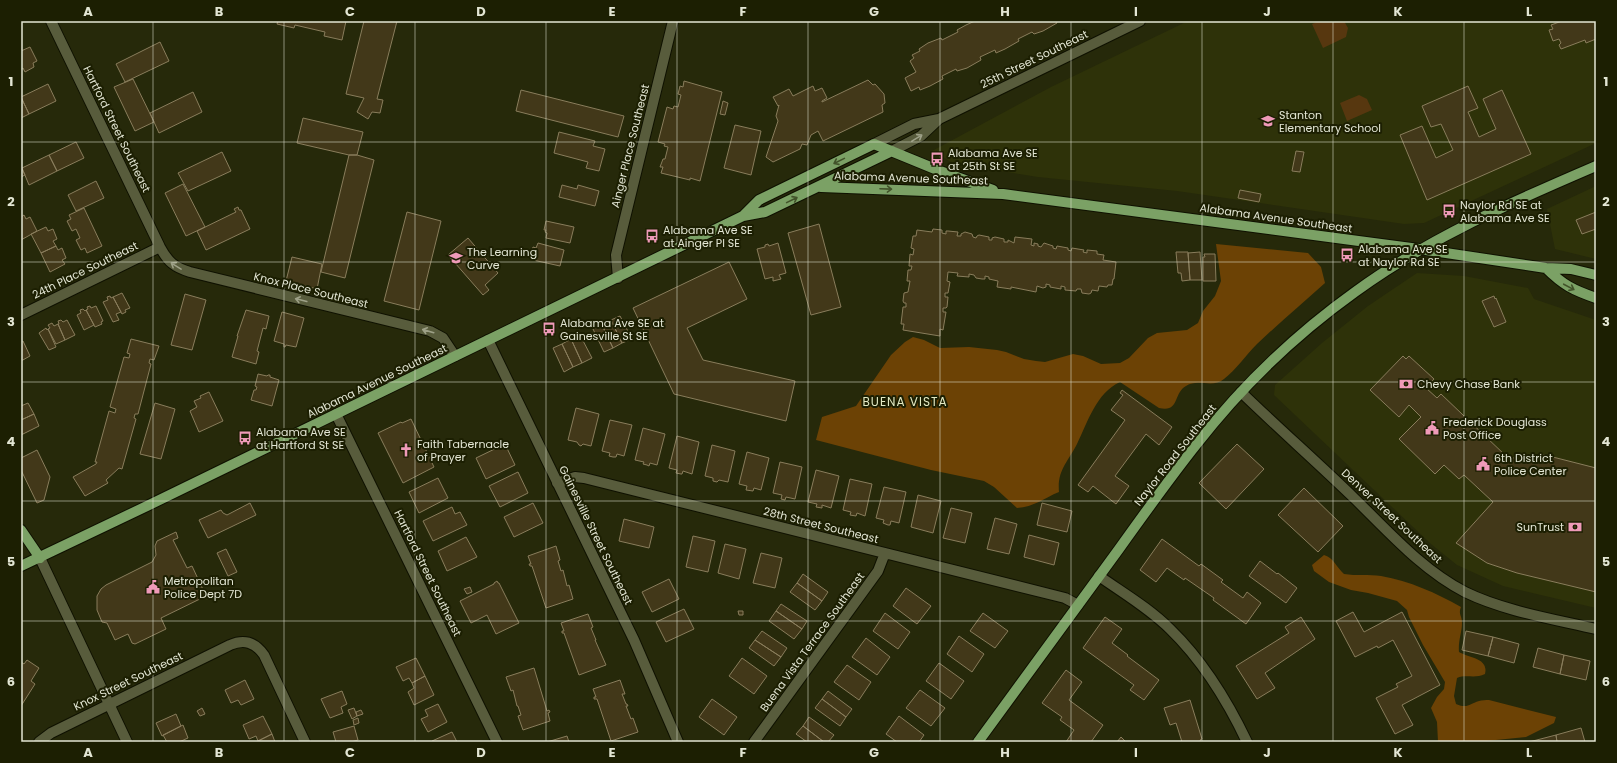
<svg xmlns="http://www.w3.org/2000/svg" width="1617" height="763" viewBox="0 0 1617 763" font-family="Poppins,sans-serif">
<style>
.built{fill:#2e3209}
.green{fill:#57370f}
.forest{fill:#6c4205}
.building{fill:#423819;stroke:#897d5c}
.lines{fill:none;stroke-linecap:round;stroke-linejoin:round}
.minor-casing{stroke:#0f1100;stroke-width:12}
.major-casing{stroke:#0f1100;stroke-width:12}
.minor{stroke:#585c3c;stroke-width:10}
.major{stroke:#7ba165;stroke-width:10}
.oneway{stroke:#9ea188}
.oneway2{stroke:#42532a}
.grid{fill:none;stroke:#e3e6d4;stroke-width:1;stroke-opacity:0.55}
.labels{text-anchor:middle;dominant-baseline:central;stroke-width:4;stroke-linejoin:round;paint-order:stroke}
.street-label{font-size:11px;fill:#e3e6d4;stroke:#1c1f02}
.poi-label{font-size:11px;fill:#e3e6d4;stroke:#1c1f02;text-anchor:start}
.neighbourhood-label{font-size:12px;letter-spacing:1px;fill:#e3e9c3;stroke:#1c1f02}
.neatline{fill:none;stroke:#e3e6d4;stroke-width:1.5}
.grid-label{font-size:13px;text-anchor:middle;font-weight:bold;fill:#e3e6d4}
</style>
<rect width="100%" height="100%" fill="#26290a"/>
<path class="built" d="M1188,21H1596V143L1424,223L1404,224L1177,191L1038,177L953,163L932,151L1051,87Z
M1596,186V259L1555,249L1547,209Z
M1417,273L1464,276L1528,288L1534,299L1596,320V608L1503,586L1457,565L1431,544L1274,395L1275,385L1322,343L1368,306Z"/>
<path class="green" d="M1319,21H1344L1348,28L1346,37L1323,48L1312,24Z
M1359,95L1367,99L1372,110L1347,121L1340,103Z"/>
<path class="forest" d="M1216,244L1308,253L1321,267L1325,283C1303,303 1279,323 1257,344C1246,355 1236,370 1224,379C1212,389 1199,378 1186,386C1173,393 1180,413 1159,408L1120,382C1096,393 1088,422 1077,444C1068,462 1057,470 1059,492C1044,498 1034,507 1017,508L994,487L984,481L931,470L816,440L822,417L856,406L891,355L905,342L913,337L924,340L940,348L969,347L997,350L1006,352L1024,359L1036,361L1045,362L1073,354L1083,356L1101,364L1120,363L1129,358L1148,338L1157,333L1187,330L1198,323L1203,311L1215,296L1221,281Z
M1324,555C1333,557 1337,568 1344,574C1356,576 1369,574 1381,576C1410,581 1436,593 1461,607C1458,615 1462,615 1462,623C1462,632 1458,641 1459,652C1469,658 1489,658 1485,674C1475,679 1466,674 1457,678L1454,696L1456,704C1468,709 1469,704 1479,701C1482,700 1486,700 1489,700L1556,717L1554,723L1526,737L1476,742H1438L1437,722L1431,708L1437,697L1444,689L1445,682L1423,645L1409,617L1407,610L1397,601L1368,593L1351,590L1329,582L1314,571L1312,565Z"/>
<path class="building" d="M278,21H346L342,40L324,36L325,32L295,25L294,28L277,24Z
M364,21H397L377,99L383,100L380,113L372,112L368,119L357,112L364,98L346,94Z
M975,21H1056L1057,23L1043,31L1034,34L1032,32L1018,39L1019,41L1005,49L996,53L995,50L980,57L981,60L967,68L957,71L956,69L942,76L943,79L930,86L920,90L919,87L911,91L905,78L916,72L910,61L914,58L912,55L920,51L919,49L928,43L941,38L942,40L958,32L957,30L966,25Z
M1562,21H1596V39L1586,43L1585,40L1561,49L1559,45L1561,43L1559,39L1553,41L1549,30L1553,29L1551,25Z
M160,42L169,61L125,82L116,64Z
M30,47L37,61L33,63L34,67L25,72L23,68L21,69V51Z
M133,79L154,122L135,131L114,87Z
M868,80L873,85L875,84L884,94L885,103L882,105L883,112L823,141L818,131L811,135L807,145L802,144L800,149L773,162L766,157L778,121L776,116L779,105L778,106L773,97L789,89L793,96L813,86L815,91L822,88L827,98L822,101V102Z
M684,81L722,92L700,181L690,178V180L661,173L663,167H660L663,159H665L668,147L664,146L665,144L658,142L667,107L673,109L674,106L678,107L681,95L678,94L680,86L683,87Z
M48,84L56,101L29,114L21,97Z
M1468,86L1478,108L1468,112L1479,137L1496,129L1483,99L1502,90L1531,154L1427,200L1400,135L1422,126L1436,158L1453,150L1441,124L1431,127L1422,106Z
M521,90L624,116L618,137L516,111Z
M193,92L202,112L159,133L150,113Z
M21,97L29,114L21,118Z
M723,101L728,103L725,115L720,114Z
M303,118L363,132L357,155H349L297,143Z
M735,125L761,131L751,175L724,168Z
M559,132L595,141L593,146L605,149L599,171L586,168L588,162L554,153Z
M76,142L84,158L57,171L49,155Z
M1296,151L1304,152L1300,172L1292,171Z
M222,152L231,171L188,191L178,173Z
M49,155L57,171L29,185L22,168Z
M349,155H357L374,160L345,278L321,272Z
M21,167L25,175L21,177Z
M96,181L104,198L76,211L68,195Z
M183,184L205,227L186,236L165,193Z
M562,185L577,189L578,185L599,191L595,206L559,197Z
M1240,190L1261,194L1259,202L1238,198Z
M238,207L239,210H241L250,229L206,250L197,231L236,212L234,209Z
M84,208L102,246L87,253L85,248L81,250L76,240L80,238L76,229L72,231L67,221L71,219L69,215Z
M407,212L441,221L419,310L384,301Z
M1596,212V229L1582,234L1576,220Z
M24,215L26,219L30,217L37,231L21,240V217Z
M546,221L574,227L570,243L546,238L547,233L545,232L546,230H544Z
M819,224L841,307L811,315L788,233Z
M46,227L48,231L53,229L57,239L53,241L56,246L41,253L31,234Z
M933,229L942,230V233L946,234V231H948L958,232L957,236H961V234L965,232L972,234L973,237L976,238L977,236L979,235L989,237V240H992V238L995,237L1004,239V242H1008V240L1014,243L1015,237L1032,239L1031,245L1034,246V243L1038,244V246L1041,247L1044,243L1053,246V248L1056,249L1057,246L1068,248V250L1071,251L1072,248L1084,250L1083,252L1087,253V250L1097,251V254L1104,255L1103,260L1116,262L1114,279H1113L1112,285H1108L1107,287L1099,286L1098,291L1092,290L1091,293L1089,294L1082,293L1081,289H1077L1076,291L1065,290V287L1061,286V289L1050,287V285L1046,284V287L1043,288L1037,286L1036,292L1011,287V289L997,287L998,281L989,279V277L985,276V279H982L976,278L974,275L969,274V277L957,276L958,273L948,272L947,281L950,282L948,293H945V297H948L947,307L946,308H943V312H946L943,330L940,329V336L903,330L904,324H901L903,307H906V303H904L903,301L904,293L908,292L910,281H907L908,270H911L912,266H909L910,254L913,255L914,249L911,248L913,236H916L917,230L932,232Z
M468,238L498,273L485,285L489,290L483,295L448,255Z
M538,243L564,250L560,266L533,260L530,257L533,247L536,248Z
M778,243L786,273L779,275L781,279L773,281V277L765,279L757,249L765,247V245L768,244L769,246Z
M56,246L58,250L62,248L66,258L62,260L65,264L50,272L41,253Z
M1176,252H1188L1190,280L1182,281L1181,273H1178Z
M1200,252L1202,280H1190L1188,253Z
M1204,254H1215L1216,281H1203V257H1205Z
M292,257L322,264L317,289L286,281Z
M729,262L747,299L687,328L703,360L795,381L786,421L674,394L633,308Z
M122,293L130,308L125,310L126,312L122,314L113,297Z
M185,294L206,300L192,350L171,345Z
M110,296L111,298L113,297L121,312L116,314L119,320L113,322L103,302L108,300L107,297Z
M1494,296L1495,299L1496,298L1506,322L1494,327L1482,301Z
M90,306L91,308L96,306L103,321L101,322L102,324L95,327L86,310L88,309L87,307Z
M83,309L85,311L86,310L94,325L84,330L77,315L81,313L80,310Z
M246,310L269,316L266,329L263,328L257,351L259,352L256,364L232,357L238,336H237Z
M282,312L304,318L296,347L286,345L285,347H284V344L274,341Z
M620,316L632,339L622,343L611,320Z
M61,320L63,322L67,320L75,335L65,340L58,324H59L58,321Z
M611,320L622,343L613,348L602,325Z
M52,323L54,326L58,324L65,340L56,344L48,329L50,328L48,325Z
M602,325L613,348L604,352L593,329Z
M46,328L47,330L48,329L56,347L49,350L39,333Z
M580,335L592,358L582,363L571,339Z
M131,339L159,346L154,360L150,359L149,363L151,364L138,414H135L134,418L136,419L122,469L119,468L106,480L108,483L85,496L73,477L96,464L97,462H95L109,411L115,413L116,409L110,407L124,357L129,358L130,354L127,353Z
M571,339L582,363L573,367L562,344Z
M23,341L30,356L21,361V342Z
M562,344L573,367L564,372L553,348Z
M1403,356L1406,359L1409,356L1434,379L1426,388L1437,398L1441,394L1506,456L1529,462L1541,454L1596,468V592L1517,573L1487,563L1456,543L1493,502L1464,475L1459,479L1444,465L1435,474L1399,439L1421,417L1409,405L1399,417L1370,390Z
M258,374L267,376L268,375H270V377L279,380L272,406L251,400L254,390H256L257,387L255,386Z
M1122,390L1172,427L1159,445L1146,434L1115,476L1129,486L1116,504L1093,486L1088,492L1078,485L1125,420L1111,410L1123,395L1120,393Z
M209,392L223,421L199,432L190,411L197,407L194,401L201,398L200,396Z
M28,403L34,414L21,420V406Z
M155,403L175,409L161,459L140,454Z
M576,408L599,414L591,446L583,444L581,446L579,445L577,442L568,440Z
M34,414L39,426L21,435V420Z
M411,419L434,467L403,483L378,433L401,422L402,423Z
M610,420L632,425L624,456L617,454L616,457H613L609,456L610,453L602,451Z
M643,428L665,434L657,465L650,463L649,466L647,465L643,464L644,462L635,460Z
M677,436L699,442L692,474L683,471L682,474H681L676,473L677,470L669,468Z
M505,444L515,465L486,479L476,458Z
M1237,444L1264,469L1226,509L1199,483Z
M712,445L735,451L728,482L719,480L717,482L713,481V478L705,476Z
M37,450L50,477L44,500L37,503L21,470V458Z
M747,452L769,458L761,490L754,488L753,491L746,490L747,486L739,484Z
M780,462L802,467L795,499L786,497L785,500L781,499L782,495L773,493Z
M816,470L839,476L831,508L822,505V508L816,507L817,504L808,502Z
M518,472L528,493L500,507L489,486Z
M438,478L448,498L419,513L409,492Z
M850,479L872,484L865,516L857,513L856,516L850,515L851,512L843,510Z
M884,487L906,492L899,523L891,521L890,525H888L883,523L884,520L876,518Z
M1304,488L1343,526L1318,552L1278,515Z
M918,495L941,501L933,533L911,527Z
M250,503L256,515L208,538L199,520L221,510L223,513L227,515Z
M533,503L543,523L514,537L504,517Z
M1042,503L1072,511L1067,532L1037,525Z
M452,507L455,514L460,512L467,525L433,541L423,521Z
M951,508L972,513L965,543L943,538Z
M995,518L1017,524L1009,554L987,549Z
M624,519L654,527L649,548L619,541Z
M176,532L178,538L173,540L187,568L192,566L206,596L161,618L166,629L135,644L132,643L128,634L115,640L107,623L102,622L97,610V596L101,589L106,585L152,562L156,555L155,546L157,541Z
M1029,535L1059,543L1054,565L1024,557Z
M693,536L715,541L708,572L686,567Z
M466,537L477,557L447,571L438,551Z
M1162,539L1199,566L1201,564L1223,580L1221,582L1243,598L1247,592L1261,603L1246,624L1213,600L1214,598L1185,578L1184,580L1167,568L1156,582L1140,570Z
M725,544L746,549L739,579L718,573Z
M556,546L560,560L558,561L561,571L563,570L567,586L569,585L573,599L546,608L532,566H530L529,564H531L528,556Z
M226,549L237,572L228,576L217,553Z
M761,553L782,558L775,588L753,583Z
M1260,561L1277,574L1278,573L1297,588L1286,603L1249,576Z
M803,574L828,592L822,601L797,583Z
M669,579L679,599L652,612L642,592Z
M497,581L498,583H499L519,623L496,634L487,615L471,623L460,601L494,584V583Z
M797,583L822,601L815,610L790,592Z
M470,587L472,592L467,594L464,589Z
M906,588L931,606L917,624L893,606Z
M781,604L807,621L802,629L776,611Z
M684,609L694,629L666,642L656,622Z
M738,611H743V615H739Z
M776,611L802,629L794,639L769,621Z
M1353,612L1364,632L1402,612L1440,685L1402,705L1413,725L1395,734L1376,698L1398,687L1396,684L1412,676L1393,640L1378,648L1377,646L1355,657L1336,621Z
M885,613L910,632L898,649L873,631Z
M983,613L1008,631L995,648L970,631Z
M588,614L593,627L591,628L596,640H595L606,665L579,675L564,633H562V631H564L561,623Z
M1105,617L1122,629L1112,643L1128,655L1127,656L1159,680L1144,700L1130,690L1134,685L1083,648Z
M1301,617L1315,639L1265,673L1275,688L1257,699L1236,666L1289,633L1285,627Z
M762,631L787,648L781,657L755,640Z
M1466,631L1493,637L1488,656L1462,650Z
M959,636L984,654L972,672L947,654Z
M1493,637L1519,644L1514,663L1488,656Z
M866,638L890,657L877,675L852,657Z
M755,640L781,657L774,666L749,648Z
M1538,648L1564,655L1560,674L1533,667Z
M1564,655L1590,661L1586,680L1560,674Z
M416,658L425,676L412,683L409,678L403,681L396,667Z
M742,658L767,676L754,694L729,676Z
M27,660L39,668L31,681L35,684L21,706V662L24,664Z
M939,663L964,681L951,699L926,681Z
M847,665L871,682L859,700L834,682Z
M534,668L547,711L549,710L550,712L548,713L550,721L523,730L518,716L521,715L518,706H517L513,690L511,691L506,677Z
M1066,670L1082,682L1069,700L1103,725L1091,742H1066L1074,730L1060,720L1062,717L1042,703Z
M425,676L434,695L414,705L408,692L414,688L412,683Z
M245,680L254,699L241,705L238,700L231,703L225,690Z
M620,680L625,694H622L626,704H627L628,706H626L631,719L633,718L638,732L611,741L597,699H594V697H596L593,689Z
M920,690L945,708L931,726L906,708Z
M342,691L347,704L341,707L343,713L330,718L321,699Z
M828,691L852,709L846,717L822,699Z
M712,699L737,717L724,735L699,717Z
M822,699L846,717L840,726L815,708Z
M1190,700L1202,739L1200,740L1201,742H1182L1176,723L1170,725L1164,708Z
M438,704L447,722L428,732L421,719L428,716L425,710Z
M202,708L205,714L200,716L197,711Z
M354,708L357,716L352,719L348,710Z
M361,710L363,714L357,716L356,712Z
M176,714L181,726L162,736L156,723Z
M263,716L272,734L258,741L256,736L249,739L243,725Z
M899,716L924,735L919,742H897L886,734Z
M809,717L834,735L828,742H824L803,726Z
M358,718L359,723L354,725L353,720Z
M183,725L188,738L179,742H167L163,735Z
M354,726L358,740L351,742H336L333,732Z
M803,726L824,742H807L796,734Z
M1581,728L1585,742H1557L1556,735Z
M452,732L457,742H433L432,741Z
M272,734L275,742H259L258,741Z
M1556,735L1557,742H1529Z
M567,736L569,742H547Z
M1121,737L1126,742H1117Z"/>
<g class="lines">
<g class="minor-casing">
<path id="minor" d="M51,21L160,247C168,262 174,267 190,272L430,331L443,338L455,356
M874,144L914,124L939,119L1140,21
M892,151L921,136L939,119
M618,278L616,255L673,21
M21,315L160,247
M488,340L634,640L678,742
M1241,392C1278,428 1317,462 1354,498C1388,531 1422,570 1465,592C1504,611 1553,619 1596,629
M336,414L497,742
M557,483L575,477L584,478L1065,598L1078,605
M40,558L127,742
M1099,576C1123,593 1149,608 1170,629C1202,660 1228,702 1247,742
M39,742L51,733L230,645C244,639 255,642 264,655L305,742
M754,742L878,571L885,553"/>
</g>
<g class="major-casing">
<path id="major" d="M821,187L1003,194L1419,249L1546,268L1571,269L1596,275
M743,216L759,200L874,144L940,171L993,190
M1546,268C1563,285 1573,290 1596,298
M21,530L40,558
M21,566L147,506L743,216L765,212L892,151
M978,742C1025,678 1072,613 1119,549C1144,514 1169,479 1196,445C1241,387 1295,335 1355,292C1429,238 1512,202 1596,166"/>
</g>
<use href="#minor" class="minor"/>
<use href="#major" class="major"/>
</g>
<defs><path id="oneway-shaft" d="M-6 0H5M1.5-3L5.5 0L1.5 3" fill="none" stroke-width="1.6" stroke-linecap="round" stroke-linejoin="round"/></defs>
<g class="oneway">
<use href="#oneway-shaft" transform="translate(917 138) rotate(-31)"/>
<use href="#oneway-shaft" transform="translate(176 266) rotate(-148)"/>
<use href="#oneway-shaft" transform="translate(301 300) rotate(-166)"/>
<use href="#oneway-shaft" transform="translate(428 331) rotate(-164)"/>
</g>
<g class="oneway2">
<use href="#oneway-shaft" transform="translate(839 161) rotate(154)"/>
<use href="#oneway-shaft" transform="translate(886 189) rotate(2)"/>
<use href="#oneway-shaft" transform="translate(792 200) rotate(-26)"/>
<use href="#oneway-shaft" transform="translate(1569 287) rotate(28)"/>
</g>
<path class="grid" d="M153,21V742M284,21V742M415,21V742M546,21V742M677,21V742M808,21V742M940,21V742M1071,21V742M1202,21V742M1333,21V742M1464,21V742M21,142H1596M21,262H1596M21,382H1596M21,501H1596M21,621H1596"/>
<defs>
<g id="school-bare" transform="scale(1.08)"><path d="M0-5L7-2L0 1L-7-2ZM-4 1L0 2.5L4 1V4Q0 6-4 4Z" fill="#ef9ab8" stroke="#1c1f02" stroke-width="2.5" paint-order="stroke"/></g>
<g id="bus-bare" transform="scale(1.08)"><path d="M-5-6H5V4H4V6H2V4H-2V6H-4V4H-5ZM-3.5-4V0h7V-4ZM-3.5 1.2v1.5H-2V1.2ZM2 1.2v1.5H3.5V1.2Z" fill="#ef9ab8" stroke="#1c1f02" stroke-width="2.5" paint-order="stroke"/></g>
<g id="bank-bare" transform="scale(1.08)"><path d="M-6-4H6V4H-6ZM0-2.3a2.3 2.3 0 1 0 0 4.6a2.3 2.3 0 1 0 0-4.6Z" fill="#ef9ab8" stroke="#1c1f02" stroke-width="2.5" paint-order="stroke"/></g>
<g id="civic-bare" transform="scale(1.08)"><path d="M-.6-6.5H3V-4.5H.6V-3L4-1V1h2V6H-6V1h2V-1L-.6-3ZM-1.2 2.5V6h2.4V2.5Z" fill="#ef9ab8" stroke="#1c1f02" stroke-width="2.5" paint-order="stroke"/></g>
<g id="church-bare" transform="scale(1.08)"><path d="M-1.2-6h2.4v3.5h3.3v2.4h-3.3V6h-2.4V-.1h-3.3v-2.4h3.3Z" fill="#ef9ab8" stroke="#1c1f02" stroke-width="2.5" paint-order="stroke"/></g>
</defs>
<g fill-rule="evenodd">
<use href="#school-bare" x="1268" y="121"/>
<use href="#bus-bare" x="937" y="159"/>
<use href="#bus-bare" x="1449" y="211"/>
<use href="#bus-bare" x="652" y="236"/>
<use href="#bus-bare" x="1347" y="255"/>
<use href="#school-bare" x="456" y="258"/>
<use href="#bus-bare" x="549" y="329"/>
<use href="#bank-bare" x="1406" y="384"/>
<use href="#civic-bare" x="1432" y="428"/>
<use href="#bus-bare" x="245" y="438"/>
<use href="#church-bare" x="406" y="450"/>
<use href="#civic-bare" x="1483" y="464"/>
<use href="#bank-bare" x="1575" y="527"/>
<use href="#civic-bare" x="153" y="587"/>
</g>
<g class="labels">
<g class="street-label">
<text transform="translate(1034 59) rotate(-26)">25th Street Southeast</text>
<text transform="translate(117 129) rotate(64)">Hartford Street Southeast</text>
<text transform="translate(630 146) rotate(-76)">Ainger Place Southeast</text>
<text transform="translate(911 178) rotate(2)">Alabama Avenue Southeast</text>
<text transform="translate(1276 218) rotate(8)">Alabama Avenue Southeast</text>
<text transform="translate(85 270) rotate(-26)">24th Place Southeast</text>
<text transform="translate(311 290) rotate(14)">Knox Place Southeast</text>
<text transform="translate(377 381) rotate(-26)">Alabama Avenue Southeast</text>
<text transform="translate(1175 455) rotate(-52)">Naylor Road Southeast</text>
<text transform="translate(1392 516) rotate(43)">Denver Street Southeast</text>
<text transform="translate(821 525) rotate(14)">28th Street Southeast</text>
<text transform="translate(596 535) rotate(64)">Gainesville Street Southeast</text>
<text transform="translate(428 573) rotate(64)">Hartford Street Southeast</text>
<text transform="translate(812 642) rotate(-54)">Buena Vista Terrace Southeast</text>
<text transform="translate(128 681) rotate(-26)">Knox Street Southeast</text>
</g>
<g class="poi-label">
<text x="1279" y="115">Stanton<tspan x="1279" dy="13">Elementary School</tspan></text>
<text x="948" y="153">Alabama Ave SE<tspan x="948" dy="13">at 25th St SE</tspan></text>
<text x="1460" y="205">Naylor Rd SE at<tspan x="1460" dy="13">Alabama Ave SE</tspan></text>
<text x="663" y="230">Alabama Ave SE<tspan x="663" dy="13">at Ainger Pl SE</tspan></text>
<text x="1358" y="249">Alabama Ave SE<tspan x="1358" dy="13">at Naylor Rd SE</tspan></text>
<text x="467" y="252">The Learning<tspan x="467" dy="13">Curve</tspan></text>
<text x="560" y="323">Alabama Ave SE at<tspan x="560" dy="13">Gainesville St SE</tspan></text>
<text x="1417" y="384">Chevy Chase Bank</text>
<text x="1443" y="422">Frederick Douglass<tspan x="1443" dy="13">Post Office</tspan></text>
<text x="256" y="432">Alabama Ave SE<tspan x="256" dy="13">at Hartford St SE</tspan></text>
<text x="417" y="444">Faith Tabernacle<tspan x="417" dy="13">of Prayer</tspan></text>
<text x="1494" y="458">6th District<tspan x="1494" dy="13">Police Center</tspan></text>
<text x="1564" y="527" text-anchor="end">SunTrust</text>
<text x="164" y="581">Metropolitan<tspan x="164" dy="13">Police Dept 7D</tspan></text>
</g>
<g class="neighbourhood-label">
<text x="905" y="401">BUENA VISTA</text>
</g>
</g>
<rect width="1617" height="763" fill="none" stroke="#1c1f02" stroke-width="44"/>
<rect x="22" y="22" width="1573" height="719" class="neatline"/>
<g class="grid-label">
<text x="88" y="16">A</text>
<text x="219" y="16">B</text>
<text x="350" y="16">C</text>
<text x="481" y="16">D</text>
<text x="612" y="16">E</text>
<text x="743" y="16">F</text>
<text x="874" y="16">G</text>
<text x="1005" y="16">H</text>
<text x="1136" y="16">I</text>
<text x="1267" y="16">J</text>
<text x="1398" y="16">K</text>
<text x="1529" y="16">L</text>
<text x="11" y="86">1</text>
<text x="1606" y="86">1</text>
<text x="11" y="206">2</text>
<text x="1606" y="206">2</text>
<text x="11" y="326">3</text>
<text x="1606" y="326">3</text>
<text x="11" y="446">4</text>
<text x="1606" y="446">4</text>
<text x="11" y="566">5</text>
<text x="1606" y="566">5</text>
<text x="11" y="686">6</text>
<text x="1606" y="686">6</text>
<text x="88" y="757">A</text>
<text x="219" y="757">B</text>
<text x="350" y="757">C</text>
<text x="481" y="757">D</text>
<text x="612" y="757">E</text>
<text x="743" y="757">F</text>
<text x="874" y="757">G</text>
<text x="1005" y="757">H</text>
<text x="1136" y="757">I</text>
<text x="1267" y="757">J</text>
<text x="1398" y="757">K</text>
<text x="1529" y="757">L</text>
</g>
</svg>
